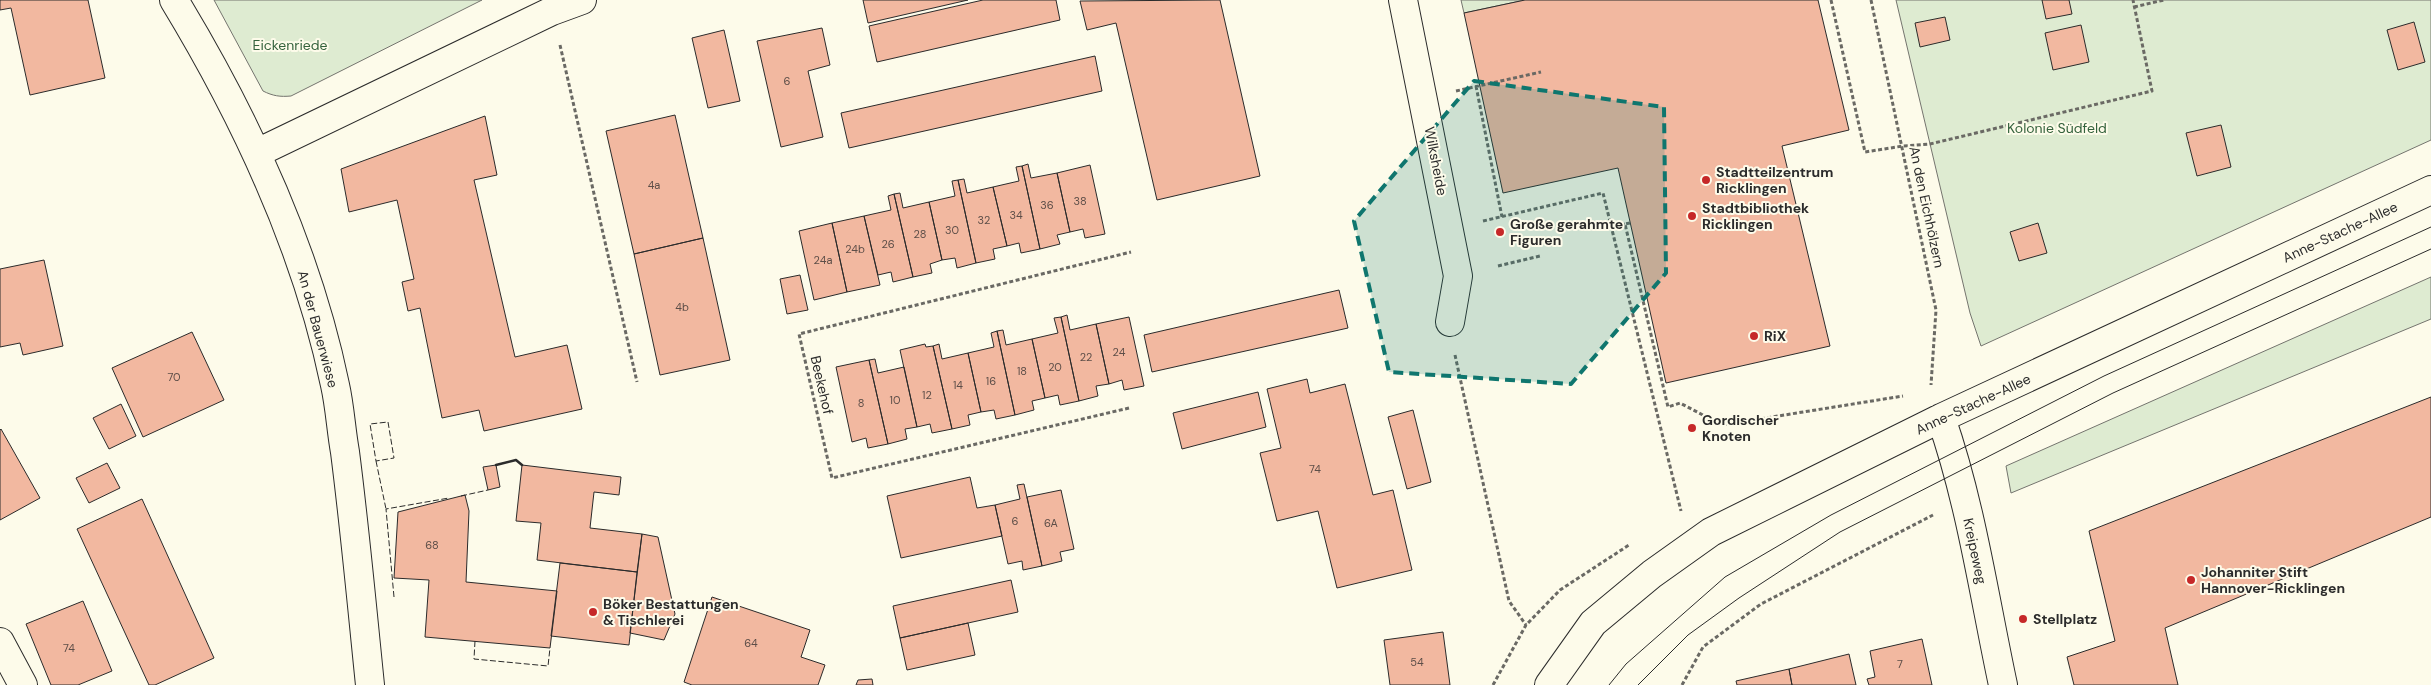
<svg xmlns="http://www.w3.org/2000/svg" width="2431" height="685" viewBox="0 0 2431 685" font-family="'DM Sans',sans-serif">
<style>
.green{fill:#deebd1;stroke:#74746e}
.building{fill:#f2b8a0;stroke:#2b2b2b}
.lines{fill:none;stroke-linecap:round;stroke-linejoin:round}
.minor-casing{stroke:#2b2b2b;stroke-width:30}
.path{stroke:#6a6964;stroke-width:3;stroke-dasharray:4 2.5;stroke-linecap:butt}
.minor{stroke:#fdfbea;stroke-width:28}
.tram{stroke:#2b2b2b;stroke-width:1}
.fence{stroke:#2b2b2b;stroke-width:1;stroke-dasharray:6 2.5;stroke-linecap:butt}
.wall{stroke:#2b2b2b;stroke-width:2.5}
.marked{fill:#0f766e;fill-opacity:0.2;stroke:#0f766e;stroke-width:4;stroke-dasharray:10 6;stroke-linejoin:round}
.poi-dot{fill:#c62828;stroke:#fdfbea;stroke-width:2}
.labels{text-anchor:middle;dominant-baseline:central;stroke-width:4;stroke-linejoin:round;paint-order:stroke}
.number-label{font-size:11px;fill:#5d4e48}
.park-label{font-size:14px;fill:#34623c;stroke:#fdfbea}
.street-label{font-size:14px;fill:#2b2b2b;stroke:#fdfbea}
.poi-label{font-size:14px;font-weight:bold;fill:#2b2b2b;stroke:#fdfbea;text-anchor:start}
</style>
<rect width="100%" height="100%" fill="#fdfbea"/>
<path class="green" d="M214,0H482L291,96C280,97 273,96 263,91Z
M1461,0H1525L1464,13Z
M1896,0H2431V140L1981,346L1970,313Z
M2431,277V319L2011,493L2006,466Z"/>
<path class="building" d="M0,0H88L105,78L30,95L11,8L0,10Z
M863,0H968L868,23Z
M983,0H1056L1060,20L877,62L869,26Z
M1220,0L1260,176L1157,200L1116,23L1087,30L1080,1Z
M1525,0H1818L1849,130L1782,146L1830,346L1666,383L1618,168L1503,193L1464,13Z
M2042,0H2069L2072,14L2046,19Z
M1945,17L1950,40L1920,47L1915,23Z
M2414,22L2425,62L2398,70L2387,30Z
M2081,25L2089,62L2053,70L2045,33Z
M822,28L830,65L808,71L823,137L781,147L757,41Z
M724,30L740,101L708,108L692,38Z
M1095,56L1102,91L849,148L841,113Z
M675,115L703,238L634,254L606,131Z
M485,116L497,175L474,180L515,357L567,345L582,409L484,431L479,410L442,418L420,308L408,311L402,282L414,279L397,200L349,212L341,169Z
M2221,125L2231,167L2197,176L2186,133Z
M1028,164L1031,178L1057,173L1070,232L1057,235L1060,244L1040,249L1022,166Z
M1090,165L1105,234L1085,238L1083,229L1070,232L1057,173Z
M1022,166L1040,249L1021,253L1019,243L1007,246L993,187L1019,181L1016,167Z
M964,179L967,193L993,187L1007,246L993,249L995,259L976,263L958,180Z
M958,180L976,263L957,268L955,258L942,260L929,202L955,196L952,181Z
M900,193L903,208L929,202L942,260L930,264L932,273L913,277L894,194Z
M894,194L913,277L893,282L891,272L878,275L864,216L891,210L888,196Z
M864,216L880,285L847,292L832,223Z
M832,223L847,292L814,300L799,231Z
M2038,223L2047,253L2019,261L2010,232Z
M703,238L730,360L660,375L634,254Z
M44,260L63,346L23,355L20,343L0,347V269Z
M800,275L808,310L787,314L780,279Z
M1339,290L1348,328L1152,372L1144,335Z
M1067,315L1070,330L1096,324L1109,384L1096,386L1098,396L1079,401L1061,317Z
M1061,317L1079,401L1060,405L1058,395L1045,398L1032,339L1058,333L1054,318Z
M1129,317L1144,386L1124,390L1122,380L1109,384L1096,324Z
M1003,330L1006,345L1032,339L1045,398L1032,401L1034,410L1015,415L997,331Z
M997,331L1015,415L996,419L994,410L981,412L968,353L994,347L991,333Z
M192,332L224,400L143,437L112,368Z
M925,344L926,347L933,346L952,429L932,433L930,424L917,427L900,350Z
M939,344L942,359L968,353L981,412L968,415L970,425L952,429L933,346Z
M875,359L878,373L904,367L917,427L905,429L907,439L888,444L869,360Z
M869,360L888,444L868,448L866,438L852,442L836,367Z
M1307,379L1310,393L1345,384L1373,495L1393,490L1412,570L1337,588L1318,511L1277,521L1260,453L1281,448L1267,389Z
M1258,392L1266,427L1182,449L1173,413Z
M2431,397V517L2165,628L2178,685H2074L2067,657L2115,641L2089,531Z
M121,404L136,436L109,449L93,418Z
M1413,410L1431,482L1407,489L1388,417Z
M1,429L40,498L0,520V430Z
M107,463L120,488L89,503L76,478Z
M496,465L500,487L488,490L483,467Z
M522,465L621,477L619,495L594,492L590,528L642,534L637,572L537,560L541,523L516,521Z
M970,477L977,508L995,505L1002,536L901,558L887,496Z
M1024,484L1042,566L1023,570L1022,561L1008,564L995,505L1020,499L1017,485Z
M1061,490L1074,549L1060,552L1062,561L1042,566L1027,497Z
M465,495L469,511L466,582L557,591L550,648L425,637L429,580L394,578L398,512Z
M142,499L214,658L155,685H149L77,529Z
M642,534L658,537L675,614L664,640L630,633Z
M560,563L637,572L629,645L551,636Z
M1011,580L1018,612L900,638L893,606Z
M712,597L810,630L801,657L825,665L818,685H692L684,682Z
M83,601L112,671L78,685H51L26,624Z
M968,623L975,655L907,670L900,638Z
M1443,632L1450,685H1390L1384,640Z
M1922,639L1932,685H1869L1867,679L1875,677L1870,651Z
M1849,654L1856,685H1792L1789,669Z
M1789,669L1792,685H1737L1736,681Z
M872,679L873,685H856L858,680Z"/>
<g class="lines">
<g class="minor-casing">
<path id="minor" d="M174,0C245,117 307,250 335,385C340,407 341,430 345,452C355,530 362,607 370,685
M1403,0L1458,276L1450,322
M257,153L552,11L582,0
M1941,418C1971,504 1984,596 2003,685
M0,642L23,685
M1549,685L1593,623L1652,574L1711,532L1941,418L2431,190"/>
</g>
<path class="path" d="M1831,0L1865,152L1903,146L1930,144L2152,91L2133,0
M1871,0L1936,310L1931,385
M2134,7L2164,0
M560,45L637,382
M1476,86L1502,217
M1456,91L1541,72
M1483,221L1603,193L1681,511
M1630,223L1625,224L1668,407L1680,403L1722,425L1903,396
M1611,228L1625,224
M1498,266L1540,256
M1455,355L1509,601L1526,625
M1129,408L832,478L799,334L1131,252
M1493,685L1526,625L1560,590L1629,545
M1682,685L1703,647L1761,604L1933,515"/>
<use href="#minor" class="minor"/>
<path class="tram" d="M1609,685L1626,664L1725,577L1831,515L2104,376L2431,227
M1638,685L1688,635L1739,598L1840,532L2113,393L2431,249"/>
<path class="fence" d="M388,422L394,458L376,461L370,424Z
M376,461L386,509
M461,496L488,490
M394,597L386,509L449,498
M475,641L474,659L548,666L550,648"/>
<path class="wall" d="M496,465L516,460L522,465"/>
</g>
<path class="marked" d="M1474,81L1664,107L1666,273L1571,384L1389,372L1354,221Z"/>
<g class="poi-dot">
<circle cx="1706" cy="180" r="5"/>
<circle cx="1692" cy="216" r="5"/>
<circle cx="1500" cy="232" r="5"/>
<circle cx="1754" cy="336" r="5"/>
<circle cx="1692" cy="428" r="5"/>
<circle cx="2191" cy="580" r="5"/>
<circle cx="593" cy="612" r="5"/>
<circle cx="2023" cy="619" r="5"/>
</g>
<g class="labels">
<g class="number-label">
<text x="787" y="81">6</text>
<text x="654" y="185">4a</text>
<text x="1080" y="201">38</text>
<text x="1047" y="205">36</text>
<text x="1016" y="215">34</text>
<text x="984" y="220">32</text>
<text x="952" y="230">30</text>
<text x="920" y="234">28</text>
<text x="888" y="244">26</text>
<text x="855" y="249">24b</text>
<text x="823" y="260">24a</text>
<text x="682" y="307">4b</text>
<text x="1119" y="352">24</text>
<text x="1086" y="357">22</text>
<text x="1055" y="367">20</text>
<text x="1022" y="371">18</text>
<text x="174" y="377">70</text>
<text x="991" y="381">16</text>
<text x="958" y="385">14</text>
<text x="927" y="395">12</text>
<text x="895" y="400">10</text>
<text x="861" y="403">8</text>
<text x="1315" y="469">74</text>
<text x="1015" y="521">6</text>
<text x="1051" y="523">6A</text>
<text x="432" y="545">68</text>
<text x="751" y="643">64</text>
<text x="69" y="648">74</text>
<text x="1417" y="662">54</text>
<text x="1900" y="664">7</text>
</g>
<g class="park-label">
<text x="290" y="45">Eickenriede</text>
<text x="2057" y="128">Kolonie Südfeld</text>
</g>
<g class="street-label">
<text transform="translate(1436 161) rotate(79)">Wilksheide</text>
<text transform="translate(1927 207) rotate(78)">An den Eichhölzern</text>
<text transform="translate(2340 232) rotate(-25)">Anne-Stache-Allee</text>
<text transform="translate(318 329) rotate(75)">An der Bauerwiese</text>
<text transform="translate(822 385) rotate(77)">Beekehof</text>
<text transform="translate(1973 404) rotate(-25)">Anne-Stache-Allee</text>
<text transform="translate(1975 551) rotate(78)">Kreipeweg</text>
</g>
<g class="poi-label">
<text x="1716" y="172">Stadtteilzentrum<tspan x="1716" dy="16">Ricklingen</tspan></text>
<text x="1702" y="208">Stadtbibliothek<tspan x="1702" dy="16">Ricklingen</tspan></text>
<text x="1510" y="224">Große gerahmte<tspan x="1510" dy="16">Figuren</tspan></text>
<text x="1764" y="336">RiX</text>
<text x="1702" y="420">Gordischer<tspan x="1702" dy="16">Knoten</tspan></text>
<text x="2201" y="572">Johanniter Stift<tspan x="2201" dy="16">Hannover-Ricklingen</tspan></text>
<text x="603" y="604">Böker Bestattungen<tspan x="603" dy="16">&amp; Tischlerei</tspan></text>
<text x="2033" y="619">Stellplatz</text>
</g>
</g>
</svg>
